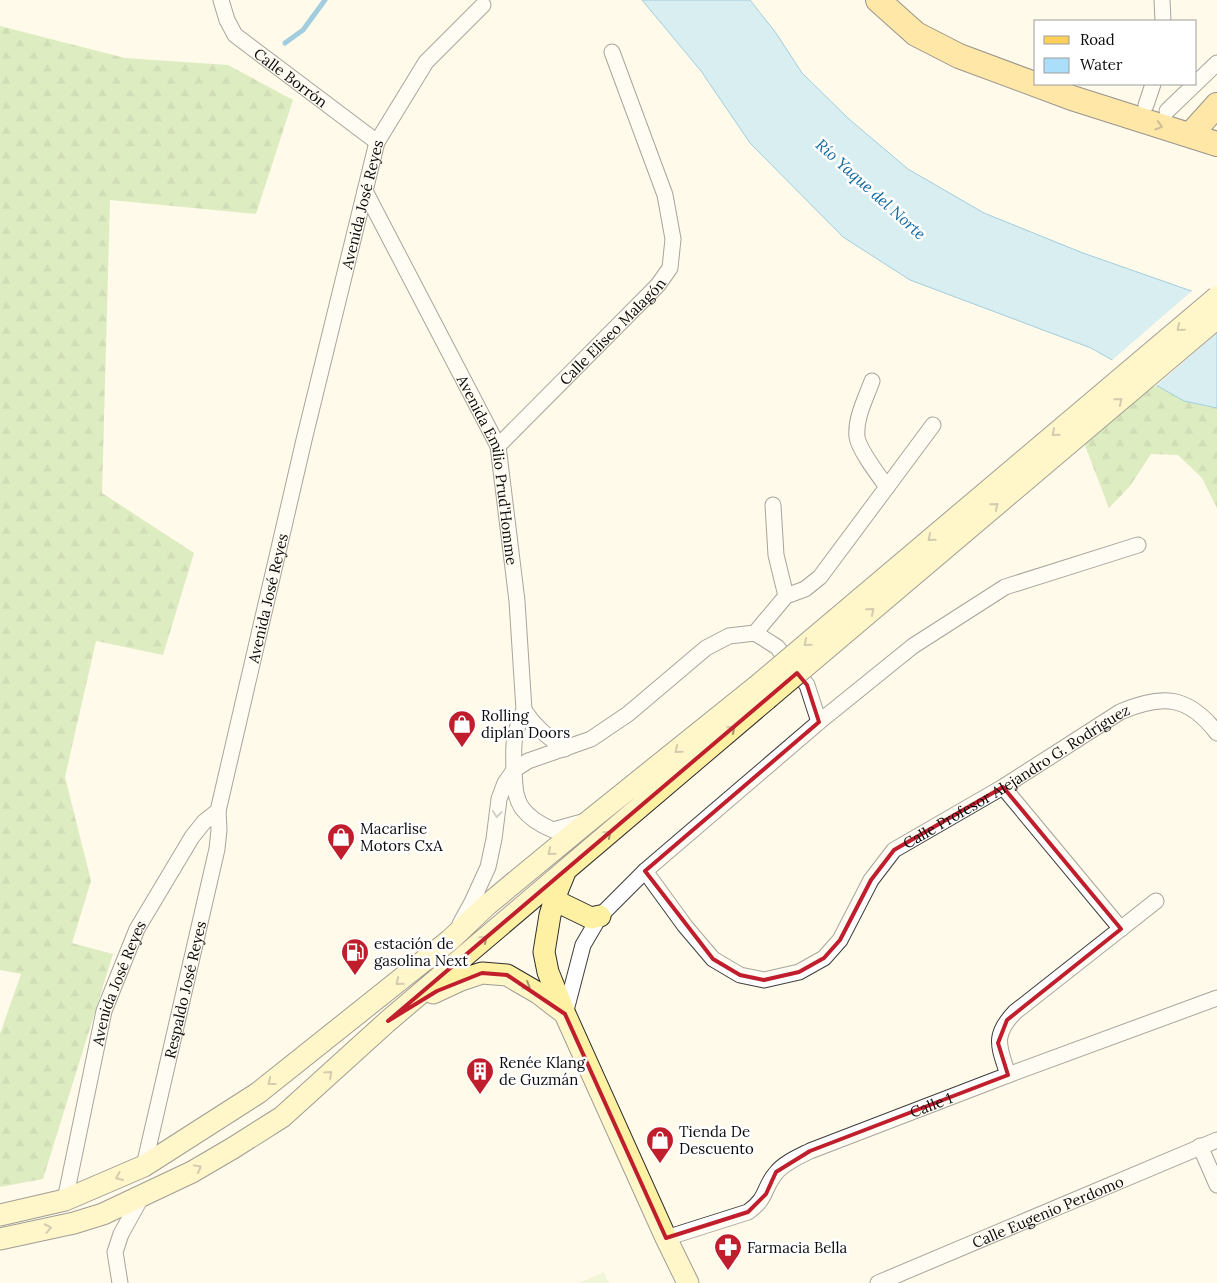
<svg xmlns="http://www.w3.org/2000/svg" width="1217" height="1283" viewBox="0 0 1217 1283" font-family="Lora,serif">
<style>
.forest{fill:url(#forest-firs)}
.pitch{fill:#e3f1c4}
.water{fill:#abdff9;stroke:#2f98d3}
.pier{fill:#fffae9}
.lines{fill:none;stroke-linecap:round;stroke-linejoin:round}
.stream{stroke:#2f98d3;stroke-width:5}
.street-casing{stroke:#3e3e3e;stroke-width:17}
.secondary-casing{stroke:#2d2d2d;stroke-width:23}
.primary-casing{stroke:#1c1c1c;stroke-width:26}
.street{stroke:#fff;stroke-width:15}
.secondary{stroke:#fff1a4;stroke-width:21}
.primary{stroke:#ffd059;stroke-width:24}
.secondary-bridge-casing{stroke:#2d2d2d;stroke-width:23;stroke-linecap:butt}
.secondary-bridge{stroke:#fff1a4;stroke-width:21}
.oneway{stroke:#917736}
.oneway2{stroke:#9d9567}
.oneway3{stroke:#9d9d9d}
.marked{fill:none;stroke:#c01e2c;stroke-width:4;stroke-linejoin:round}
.labels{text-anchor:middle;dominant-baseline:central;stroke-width:5;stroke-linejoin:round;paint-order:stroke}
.street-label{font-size:15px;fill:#0b0b0b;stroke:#fff}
.poi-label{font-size:15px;fill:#0b0b0b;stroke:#fff;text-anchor:start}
.water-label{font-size:16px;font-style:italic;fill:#1068a1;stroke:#fff}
</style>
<defs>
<pattern id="forest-firs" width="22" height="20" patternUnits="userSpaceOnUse" patternTransform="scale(1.25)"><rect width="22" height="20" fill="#b5dc90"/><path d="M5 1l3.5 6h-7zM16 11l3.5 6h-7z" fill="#9abb7b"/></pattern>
</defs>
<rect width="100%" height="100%" fill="#fffae9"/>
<path class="forest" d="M0,26L125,58L228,65L293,100L256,214L110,200L102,493L194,553L163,655L96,641L65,777L91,881L72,943L113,954L43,1179L0,1187V1034L21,974L0,970Z
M1156,385L1184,401L1217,408V508L1202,478L1178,455L1151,454L1130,486L1109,508L1084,443L1141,392Z"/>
<path class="pitch" d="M604,1272L609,1283H579Z"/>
<path class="water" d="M642,0H750L776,33L802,73L849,119L908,169L984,213L1083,253L1217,300V408L1184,401L1091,348L910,280L843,237L750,143L701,71Z"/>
<path class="pier" d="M1193,290L1217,298V333L1155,387L1110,362Z"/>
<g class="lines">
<path class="stream" d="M285,43L303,30L325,0"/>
<g class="street-casing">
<g id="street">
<path id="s1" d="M221,0L227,20L235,35L377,142"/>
<path d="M1162,0L1163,21"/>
<path d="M1146,105L1153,84"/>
<path d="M1167,111L1217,63"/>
<path id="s2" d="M365,191L498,446L517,601L524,710C513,734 513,745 514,770C515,784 514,796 522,808C530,819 541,825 553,830L582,822"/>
<path id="s3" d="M498,446L658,285L670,268L673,239L665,195L612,52"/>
<path d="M887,487L933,425"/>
<path d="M786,596L805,589L820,577L887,487C879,476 859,450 857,437C855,418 866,398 872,381"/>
<path d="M755,633L786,596L776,555L773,505"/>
<path d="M524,710C535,727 548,738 565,749"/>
<path d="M1003,787L1121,929"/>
<path id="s4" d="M645,871L685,926L713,959L740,975L764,980L799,972L824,958L840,940L871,880L894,850L1003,787L1120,712C1162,694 1188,695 1217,733"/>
<path d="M460,924L472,902L488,867L494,839L499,799L505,783L514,770L528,761L591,739L628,714L706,648L729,636L755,633L777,647L807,685L819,722"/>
<path d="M565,1014L583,945L600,916L645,871L819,722L913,646L1005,587L1138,545"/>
<path d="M1008,1075C999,1046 992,1036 1015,1012L1156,901"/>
<path d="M1200,1146L1217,1185"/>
<path id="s5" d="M144,1166L217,849L219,830L218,811"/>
<path id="s6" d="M65,1200L104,1011L137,929L192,837L204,822L218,811L304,440L377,142L426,62L483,5"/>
<path id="s7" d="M666,1238L748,1212C768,1198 763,1188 776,1173C784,1163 798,1157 810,1151L1008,1075L1217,998"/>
<path d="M120,1283L115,1252L121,1234L142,1196"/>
<path id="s8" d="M878,1283L1217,1140"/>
</g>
</g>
<g class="secondary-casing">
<path id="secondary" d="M565,872L558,889L550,915L544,952L548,972L565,1014L666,1238L688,1283
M554,900L591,918L600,916
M433,993L461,980L482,973L507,975L538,993L564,1013
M0,1215L65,1200L144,1166L258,1093L450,940L487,905L590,820L757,686
M0,1239L74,1223L103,1214L192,1172L233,1148L282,1117L388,1021L767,699"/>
</g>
<g class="primary-casing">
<path id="primary" d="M878,0L916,34L959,56L1072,98L1217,144
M1190,135L1217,105"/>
</g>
<use href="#street" class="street"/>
<use href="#secondary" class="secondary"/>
<use href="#primary" class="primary"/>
<g class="secondary-bridge-casing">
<path id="secondary-bridge" d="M757,686L1217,297
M767,699L1217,318"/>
</g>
<use href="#secondary-bridge" class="secondary-bridge"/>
</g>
<defs><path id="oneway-chevron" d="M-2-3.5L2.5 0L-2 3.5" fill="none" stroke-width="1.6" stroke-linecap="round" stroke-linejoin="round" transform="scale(1.25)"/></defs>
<use class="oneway" href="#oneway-chevron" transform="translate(1159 126) rotate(17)"/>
<g class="oneway2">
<use href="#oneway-chevron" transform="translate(1180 328) rotate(140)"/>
<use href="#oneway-chevron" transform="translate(1119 401) rotate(-40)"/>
<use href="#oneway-chevron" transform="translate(1055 433) rotate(140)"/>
<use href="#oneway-chevron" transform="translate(995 506) rotate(-40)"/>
<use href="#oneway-chevron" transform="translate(931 538) rotate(140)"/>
<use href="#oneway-chevron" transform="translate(871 611) rotate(-40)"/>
<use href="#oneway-chevron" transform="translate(807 643) rotate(140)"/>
<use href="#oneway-chevron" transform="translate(732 729) rotate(-40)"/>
<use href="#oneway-chevron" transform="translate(678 750) rotate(141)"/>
<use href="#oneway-chevron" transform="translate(608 834) rotate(-40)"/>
<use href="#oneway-chevron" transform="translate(551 852) rotate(140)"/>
<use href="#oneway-chevron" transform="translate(484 939) rotate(-40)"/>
<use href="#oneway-chevron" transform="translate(399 982) rotate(141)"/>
<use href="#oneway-chevron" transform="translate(527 986) rotate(31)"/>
<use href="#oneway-chevron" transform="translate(329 1074) rotate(-42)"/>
<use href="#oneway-chevron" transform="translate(271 1082) rotate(142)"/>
<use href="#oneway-chevron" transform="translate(198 1168) rotate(-29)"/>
<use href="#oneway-chevron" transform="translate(119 1177) rotate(157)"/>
<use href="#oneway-chevron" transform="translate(48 1228) rotate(-12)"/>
</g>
<use class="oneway3" href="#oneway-chevron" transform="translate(497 814) rotate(97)"/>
<path d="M0 0H1217V1283H0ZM797,673L807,685L819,722L645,871L713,959L740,975L764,980L799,972L824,958L840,940L871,880L894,850L1003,787L1121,929L1007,1020L998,1043L1008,1075L810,1151L776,1172L766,1194L748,1212L666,1238L565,1014L507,975L482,973L437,991L388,1021Z" fill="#fffae9" fill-opacity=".55" fill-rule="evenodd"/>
<path class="marked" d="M797,673L807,685L819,722L645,871L713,959L740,975L764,980L799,972L824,958L840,940L871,880L894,850L1003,787L1121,929L1007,1020L998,1043L1008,1075L810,1151L776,1172L766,1194L748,1212L666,1238L565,1014L507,975L482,973L437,991L388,1021Z"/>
<defs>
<g id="shop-pin" transform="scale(1.4375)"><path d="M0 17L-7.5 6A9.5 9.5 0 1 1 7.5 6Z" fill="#c01e2c" stroke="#fff"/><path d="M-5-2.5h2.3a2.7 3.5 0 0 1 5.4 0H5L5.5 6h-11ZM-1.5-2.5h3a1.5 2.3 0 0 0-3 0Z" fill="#fff"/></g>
<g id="fuel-pin" transform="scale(1.4375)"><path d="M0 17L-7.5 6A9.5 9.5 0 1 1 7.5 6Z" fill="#c01e2c" stroke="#fff"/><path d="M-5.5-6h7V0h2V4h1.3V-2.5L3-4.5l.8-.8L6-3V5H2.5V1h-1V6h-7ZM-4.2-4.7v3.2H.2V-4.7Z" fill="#fff"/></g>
<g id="building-pin" transform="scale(1.4375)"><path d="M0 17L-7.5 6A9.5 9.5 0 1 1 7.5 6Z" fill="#c01e2c" stroke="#fff"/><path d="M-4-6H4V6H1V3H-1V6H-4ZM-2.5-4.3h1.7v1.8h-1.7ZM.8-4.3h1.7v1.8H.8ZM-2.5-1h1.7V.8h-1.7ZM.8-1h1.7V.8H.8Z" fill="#fff"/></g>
<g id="pharmacy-pin" transform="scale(1.4375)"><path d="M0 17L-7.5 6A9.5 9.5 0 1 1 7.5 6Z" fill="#c01e2c" stroke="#fff"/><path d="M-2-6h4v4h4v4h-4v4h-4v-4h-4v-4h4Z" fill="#fff"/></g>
</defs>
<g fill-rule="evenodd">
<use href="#shop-pin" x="462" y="724"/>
<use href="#shop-pin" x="341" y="837"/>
<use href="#fuel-pin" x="355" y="952"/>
<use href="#building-pin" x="480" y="1071"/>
<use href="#shop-pin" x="660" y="1140"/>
<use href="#pharmacy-pin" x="728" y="1247"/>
</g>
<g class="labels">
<g class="street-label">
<text stroke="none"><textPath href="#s1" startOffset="108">Calle Borrón</textPath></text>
<text stroke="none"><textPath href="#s6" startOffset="1049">Avenida José Reyes</textPath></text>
<text stroke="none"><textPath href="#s3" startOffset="162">Calle Eliseo Malagón</textPath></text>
<text stroke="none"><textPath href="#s2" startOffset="308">Avenida Emilio Prud'Homme</textPath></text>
<text stroke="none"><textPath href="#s6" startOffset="644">Avenida José Reyes</textPath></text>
<text stroke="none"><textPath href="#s4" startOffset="504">Calle Profesor Alejandro G. Rodríguez</textPath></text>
<text stroke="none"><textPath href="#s6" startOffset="224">Avenida José Reyes</textPath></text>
<text stroke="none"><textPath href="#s5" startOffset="181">Respaldo José Reyes</textPath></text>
<text stroke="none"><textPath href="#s7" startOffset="305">Calle 1</textPath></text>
<text stroke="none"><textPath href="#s8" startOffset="184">Calle Eugenio Perdomo</textPath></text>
</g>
<g class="poi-label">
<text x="481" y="715">Rolling<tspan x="481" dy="17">diplan Doors</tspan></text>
<text x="360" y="828">Macarlise<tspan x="360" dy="17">Motors CxA</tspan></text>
<text x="374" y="943">estación de<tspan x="374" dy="17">gasolina Next</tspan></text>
<text x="499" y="1062">Renée Klang<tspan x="499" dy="17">de Guzmán</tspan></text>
<text x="679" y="1131">Tienda De<tspan x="679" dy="17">Descuento</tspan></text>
<text x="747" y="1247">Farmacia Bella</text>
</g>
<g class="water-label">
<text transform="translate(871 189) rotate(42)">Río Yaque del Norte</text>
</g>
</g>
<rect x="1034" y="20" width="162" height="65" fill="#ffffff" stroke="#9d9d9d"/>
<rect x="1044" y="36" width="25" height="8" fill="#ffd059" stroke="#9d9d9d"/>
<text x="1080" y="45" font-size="15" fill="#0b0b0b">Road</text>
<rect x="1044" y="58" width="25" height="15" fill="#abdff9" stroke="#9d9d9d"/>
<text x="1080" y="70" font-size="15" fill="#0b0b0b">Water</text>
</svg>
